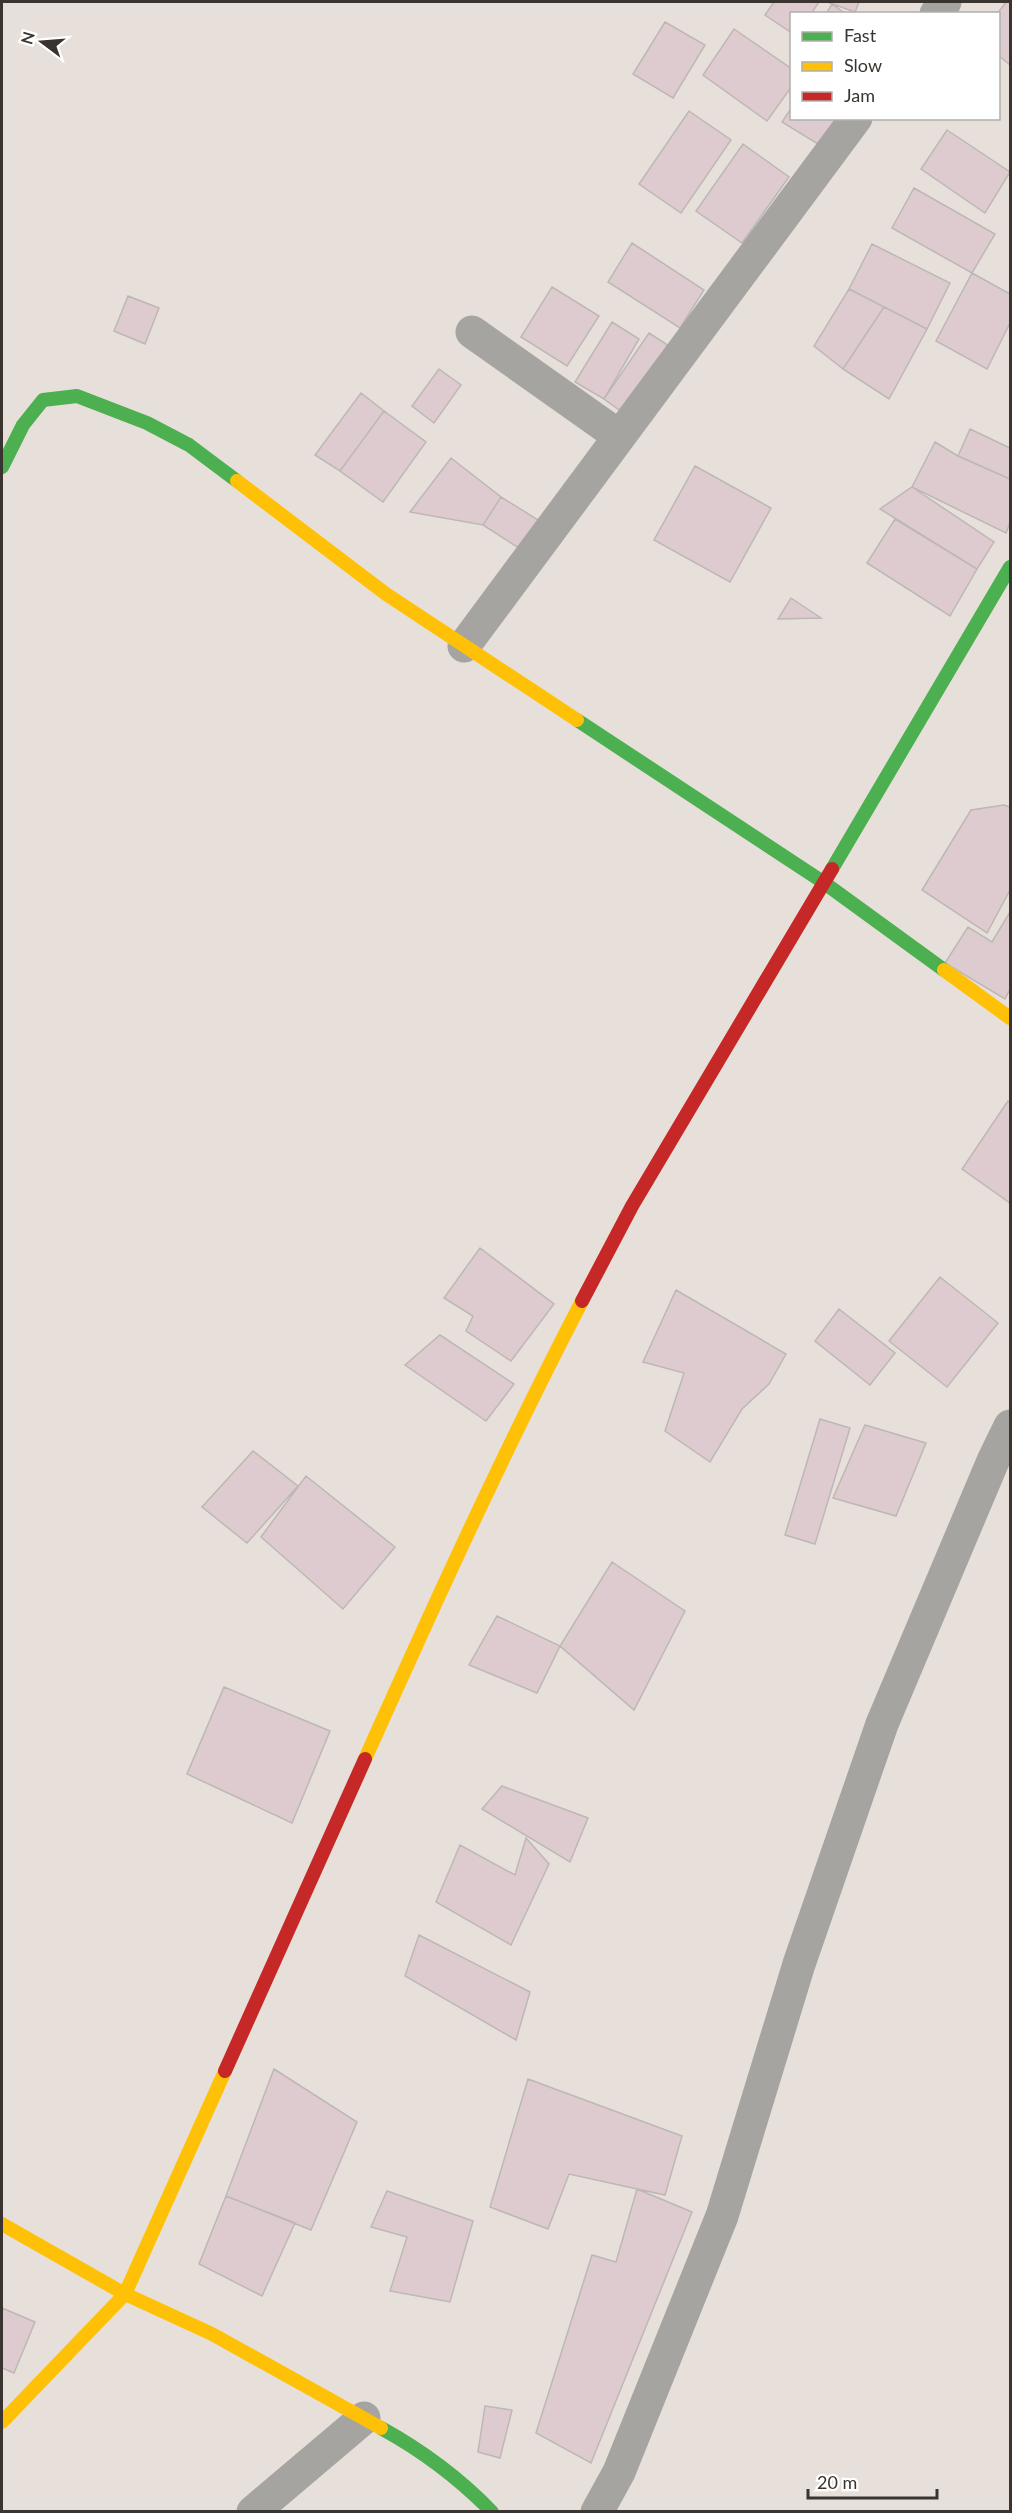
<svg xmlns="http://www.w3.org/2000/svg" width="1012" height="2513" viewBox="0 0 1012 2513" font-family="Lato,sans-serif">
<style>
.building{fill:#decbd0;stroke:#bdb7b5;stroke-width:1.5}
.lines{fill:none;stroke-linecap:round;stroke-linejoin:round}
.street{stroke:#a5a4a1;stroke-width:33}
.fast{stroke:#4caf50;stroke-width:14}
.slow{stroke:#ffc107;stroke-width:14}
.jam{stroke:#c62828;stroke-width:14}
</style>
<rect width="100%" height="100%" fill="#e7e0da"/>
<path class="building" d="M774,2H819L811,14H792V33L765,15Z
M827,2H859L855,12Z
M1006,2H1010V65L998,55L997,14Z
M832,4L846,14H826Z
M665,22L705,45L673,98L633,74Z
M734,29L792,69V86L767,121L703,75Z
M792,107V118H843L826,149L782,122Z
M689,111L731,140L681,213L639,184Z
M947,130L1010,172L985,213L921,169Z
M743,144L789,177L742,243L696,211Z
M914,188L995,234L972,273L892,228Z
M632,243L704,290L680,328L608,282Z
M872,244L950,283L927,329L849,289Z
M972,273L1010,294V323L987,369L936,341Z
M552,287L599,316L567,366L521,337Z
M849,289L884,307L843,369L814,346Z
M128,296L159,308L145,344L114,331Z
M884,307L927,329L889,399L843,369Z
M612,322L639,339L604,399L575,382Z
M649,333L669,346L622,412L604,399Z
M439,369L461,385L434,423L412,406Z
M361,393L384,411L340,471L315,455Z
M384,411L426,442L383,502L340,471Z
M970,429L1010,448V479L958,456Z
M935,442L958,456L1010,479V523L1006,533L912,487Z
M451,458L501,497L483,525L410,512Z
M695,466L771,508L730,582L654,540Z
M912,487L994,542L977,569L880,509Z
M501,497L543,523L525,552L483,525Z
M895,519L977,569L950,616L867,563Z
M791,598L821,618L778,619Z
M1004,805L1010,807V890L987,933L922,890L971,810Z
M1010,912V989L1005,999L945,963L968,927L992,942Z
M1008,1101L1010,1103V1203L962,1169Z
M480,1248L554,1304L511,1361L466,1331L473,1316L444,1298Z
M940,1277L998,1323L947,1387L889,1341Z
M676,1290L786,1354L769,1384L742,1409L710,1462L665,1431L684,1373L643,1362Z
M839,1309L895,1353L870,1385L815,1341Z
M440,1335L514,1384L486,1421L405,1365Z
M820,1419L850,1428L815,1544L785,1535Z
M865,1425L926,1443L896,1516L833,1498Z
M253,1451L298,1486L247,1543L202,1507Z
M306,1476L395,1547L343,1609L261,1537Z
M612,1562L685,1611L634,1710L560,1646Z
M497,1616L560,1646L537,1693L469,1665Z
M224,1687L330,1731L292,1823L187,1774Z
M502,1786L588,1818L570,1862L482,1809Z
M526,1838L549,1864L511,1945L436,1902L460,1845L515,1875Z
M419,1935L530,1992L516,2040L405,1976Z
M274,2069L357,2122L311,2230L226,2196Z
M528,2079L682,2136L665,2195L569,2174L548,2229L490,2207Z
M637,2189L692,2212L591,2463L536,2433L592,2255L616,2262Z
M387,2191L473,2221L450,2302L390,2291L407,2237L371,2227Z
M226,2196L295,2223L262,2296L199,2264Z
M2,2308L35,2322L14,2373L2,2368Z
M485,2406L512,2410L500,2458L478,2452Z"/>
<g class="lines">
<path class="street" d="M936,14L945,2
M472,332L619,436
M464,646L856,118
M253,2512L364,2418
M597,2512L619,2472L722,2216L799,1964L882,1724L993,1461L1010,1426"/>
<path class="fast" d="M2,467L23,425L43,400L77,396L147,423L189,445L237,481
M577,720L823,882L944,970
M832,869L1010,567
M381,2428C421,2450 460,2479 492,2512"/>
<path class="slow" d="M237,481L386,594L577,720
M944,970L1010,1018
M365,1759C434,1605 504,1451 582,1301
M2,2224L125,2294L212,2334L381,2428
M2,2422L125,2294L225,2071"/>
<path class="jam" d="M582,1301L632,1206L832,869
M225,2071L365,1759"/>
</g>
<rect width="1012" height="2513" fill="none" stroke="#393430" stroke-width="6"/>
<rect x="790" y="12" width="210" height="108" fill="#ffffff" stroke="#b0aeac" stroke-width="1.5"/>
<rect x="802" y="32" width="30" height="9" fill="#4caf50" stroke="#b0aeac" stroke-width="1.5"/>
<text x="844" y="42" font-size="18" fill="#393430">Fast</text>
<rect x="802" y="62" width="30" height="9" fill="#ffc107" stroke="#b0aeac" stroke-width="1.5"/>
<text x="844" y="72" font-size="18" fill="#393430">Slow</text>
<rect x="802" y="92" width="30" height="9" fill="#c62828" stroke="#b0aeac" stroke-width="1.5"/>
<text x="844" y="102" font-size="18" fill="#393430">Jam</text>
<g transform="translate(42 42) rotate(286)" stroke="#ffffff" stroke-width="4.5" paint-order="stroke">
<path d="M0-4.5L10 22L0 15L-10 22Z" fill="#393430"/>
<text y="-9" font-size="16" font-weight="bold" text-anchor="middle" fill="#393430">N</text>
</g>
<path d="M808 2489v9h129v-9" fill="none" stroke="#393430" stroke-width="3"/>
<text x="817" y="2489" font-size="18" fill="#393430" stroke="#ffffff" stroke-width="4.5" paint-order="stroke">20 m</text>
</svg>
